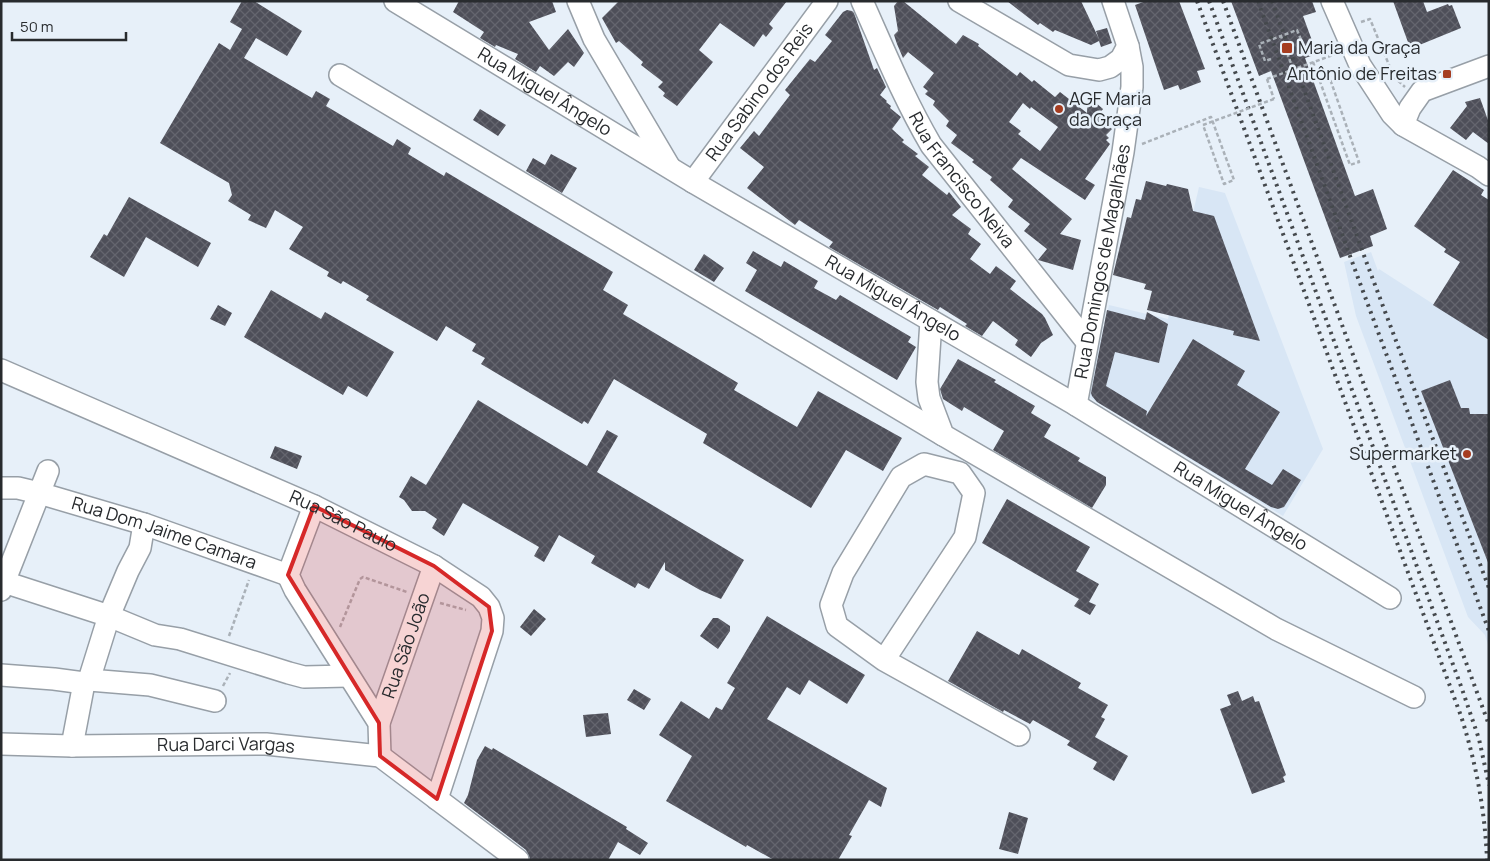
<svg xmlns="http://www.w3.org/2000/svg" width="1490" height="861" font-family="Manrope,sans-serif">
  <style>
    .built { fill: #d8e6f5 }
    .building { fill: url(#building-cross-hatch); fill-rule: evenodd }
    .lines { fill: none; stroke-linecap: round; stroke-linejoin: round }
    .minor-casing { stroke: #979fa7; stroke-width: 24 }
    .path { stroke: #aab1b8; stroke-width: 2.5; stroke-dasharray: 4 2.5; stroke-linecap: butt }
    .minor { stroke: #fff; stroke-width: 21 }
    .rail { stroke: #45494d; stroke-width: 4; stroke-dasharray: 2.5 5; stroke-linecap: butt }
    .path-bridge { stroke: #aab1b8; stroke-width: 2.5; stroke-dasharray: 4 2.5; stroke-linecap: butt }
    .marked { fill: #d62828; fill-opacity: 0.2; stroke: #d62828; stroke-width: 4; stroke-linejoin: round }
    .poi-dot { fill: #a53d21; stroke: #e7f0f9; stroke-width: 2 }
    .labels { text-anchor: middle; stroke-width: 5; stroke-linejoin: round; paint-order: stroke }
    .poi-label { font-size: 18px; fill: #282b2e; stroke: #e7f0f9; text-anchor: start }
    .street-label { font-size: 18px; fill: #282b2e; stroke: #e7f0f9 }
  </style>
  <defs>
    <pattern id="building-cross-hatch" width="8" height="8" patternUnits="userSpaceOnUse" patternTransform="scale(1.25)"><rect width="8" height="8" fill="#4e4f59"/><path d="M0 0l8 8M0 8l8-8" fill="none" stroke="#64656e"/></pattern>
  </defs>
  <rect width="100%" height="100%" fill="#e7f0f9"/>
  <!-- built -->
  <path class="built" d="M1199,187L1225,193L1323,449L1283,516L1087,396L1109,305L1168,319Z
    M1371,252L1378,271L1379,269L1489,340V648L1485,635L1468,617L1356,316L1344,262Z"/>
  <!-- building -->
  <path class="building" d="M242,1H254L302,31L287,56L256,38L244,58L312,98L316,91L330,99L326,106L393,146L397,139L411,148L408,154L444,176L446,172L613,272L603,290L628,305L623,314L738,383L734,390L797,427L818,391L902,438L883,471L846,450L811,508L703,443L707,434L614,379L588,424L584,421L582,424L481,364L485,358L472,351L476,344L446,326L437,341L366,300L369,296L343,281L341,284L327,276L329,272L289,249L303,227L275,210L266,228L248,220L251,215L228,201L232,195L229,183L160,143L219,43L230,50L242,29L230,22Z
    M459,1H552L556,12L529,22L549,50L568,29L584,53L574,67L568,62L554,76L540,66L536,72L515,59L518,54L496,45L495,47L480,38L484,32L453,12Z
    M619,1H787L769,24L773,28L766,37L763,34L754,47L720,23L699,50L713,62L677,106L663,96L665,93L658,87L663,82L641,65L643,62L619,41L616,43L602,18Z
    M898,1H903L956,44L963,35L979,44L978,46L1017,76L1020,72L1032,82L1034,80L1055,97L1060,92L1087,113L1088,96L1103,109L1101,112L1105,116L1101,120L1112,129L1106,135L1109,138L1106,140L1110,144L1085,179L1095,185L1085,200L1021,158L1012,169L1072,219L1060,234L1081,240L1073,270L1038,260L1047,249L1024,231L1030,224L1008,207L1013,200L990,180L992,177L972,162L974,160L951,143L957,135L946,126L949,121L933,105L935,101L925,94L928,91L923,87L934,73L908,52L903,58L897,44L894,35L898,31L894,6ZM1023,103L1030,109L1031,107L1058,127L1040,151L1018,134L1021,131L1009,122Z
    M1007,1H1081L1099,39L1096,31L1107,28L1112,43L1101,47L1099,41L1091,45L1055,30L1053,32L1040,23L1038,25Z
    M1146,1H1179L1205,69L1197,71L1201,82L1180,90L1178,85L1164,90L1135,5Z
    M1231,1H1312L1316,12L1303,16L1317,54L1305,58L1355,196L1373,189L1387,229L1370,236L1373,246L1340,258L1271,71L1259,76Z
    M1393,1H1423L1427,12L1448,4L1449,6L1452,5L1461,28L1412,48L1411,44L1409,45Z
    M847,10L852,11L854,13L874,70L877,68L886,87L880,95L887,101L886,102L891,106L890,108L901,117L892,129L904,140L902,142L918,154L915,156L929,167L922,175L947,195L949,192L961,207L952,215L971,229L968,234L981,244L970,259L990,274L996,266L1016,281L1010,289L1042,314L1045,318L1053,335L1041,343L1031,357L1015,345L1018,340L993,321L982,336L965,326L967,324L940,307L938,310L829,247L833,242L799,220L795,225L747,188L764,167L740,148L754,131L759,136L777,112L790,95L785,90L810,59L815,62L832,41L825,35L843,12Z
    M1480,98L1489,123V144L1473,132L1466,140L1450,128L1467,106L1465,102Z
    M480,109L506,125L498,136L473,120Z
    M551,154L577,168L562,193L526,171L533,158L545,165Z
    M1453,170L1484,190L1481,195L1489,200V340L1433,305L1460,262L1444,252L1446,249L1414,226Z
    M1146,181L1166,186L1167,184L1188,189L1193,211L1214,216L1260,341L1233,335L1234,331L1147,310L1152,291L1144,289L1146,284L1113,275L1127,217L1131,218L1136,199L1141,200Z
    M129,197L211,243L198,267L146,237L124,277L90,257L104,234L107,236Z
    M753,251L781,267L784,261L818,281L814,288L836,300L840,295L911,337L908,342L916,347L897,380L745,291L757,270L746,263Z
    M704,254L724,268L714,282L694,270Z
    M271,290L321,319L325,312L394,352L367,397L348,386L343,395L244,337Z
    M218,305L232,313L225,326L210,319Z
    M1107,310L1145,320L1147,312L1168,324L1159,363L1115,352L1106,386L1147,411L1146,416L1193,339L1245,371L1237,385L1280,412L1245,469L1272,485L1283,469L1301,480L1284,507L1278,509L1271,507L1097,402L1092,396L1091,393Z
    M958,359L996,380L994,382L1035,406L1031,413L1051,425L1044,437L1080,458L1078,461L1106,477V485L1092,508L993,450L1004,431L964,407L962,411L943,399L940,389Z
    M1450,380L1461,408H1469L1470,414H1489V565L1421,391Z
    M478,400L587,466L607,430L618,436L597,472L744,560L721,599L700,590L665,570V562L649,589L638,583L635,588L591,563L595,556L559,535L544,562L534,556L539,547L463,503L444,536L432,528L437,519L425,511H412L404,500L399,497L411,476L426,485Z
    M275,446L302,456L297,469L270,458Z
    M1007,499L1090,547L1076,571L1099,584L1089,602L1096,605L1090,615L1074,606L1079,599L982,543Z
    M534,609L546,619L531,636L520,627Z
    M767,616L865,675L847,704L809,680L800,695L787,687L767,719L887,788L881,807L869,800L849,835L852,836L838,860H774L747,845L746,847L666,801L692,756L659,735L681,701L709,719L716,707L722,710L735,688L727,683Z
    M713,618H718L730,626V631L718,649L700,636Z
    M977,631L1019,655L1022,649L1081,683L1078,688L1108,705L1101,717L1105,719L1095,737L1128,756L1114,781L1093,769L1097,762L1067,745L1070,741L1033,720L1030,724L1004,710L1003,712L948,681Z
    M634,689L651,699L644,710L627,700Z
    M1238,691L1242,701L1253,696L1255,702L1259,701L1286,775L1283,777L1285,782L1252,794L1220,709L1231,705L1227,695Z
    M608,713L611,734L586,737L583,715Z
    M485,746L492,750L493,748L627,827L626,829L648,843L640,855L618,842L608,860L530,859L526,850L464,803L468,795L477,760Z
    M1009,812L1028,818L1018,854L999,849Z"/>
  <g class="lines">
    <defs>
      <g id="minor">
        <path id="s1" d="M395,1L693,182L1076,405L1390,598"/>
        <path d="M578,1L594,39L669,166"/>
        <path id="s2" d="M862,1C884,50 904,99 931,145L1087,342"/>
        <path d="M959,1L1069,65L1099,70L1110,67L1121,59L1128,46"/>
        <path d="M1332,1L1360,65L1392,114L1403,125L1478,167L1489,175"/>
        <path d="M340,75L943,435"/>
        <path d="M1403,125L1410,108L1422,91L1489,66"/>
        <path id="s3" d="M693,182L827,1"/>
        <path d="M931,321L927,382L929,398L943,435L1276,629L1414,697"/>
        <path id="s4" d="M1,370L314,506L434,566L481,597L489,607L493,618L492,631L437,799"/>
        <path id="s5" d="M1076,405L1123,152L1132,87V67L1128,46L1113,1"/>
        <path id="s6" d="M1,488H18L39,493L144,524L288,575"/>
        <path d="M314,506L288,575L295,590L379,723L380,756"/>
        <path d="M4,582L109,616L155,635L180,639L289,673L304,677L348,676"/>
        <path d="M1,590L48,471"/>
        <path d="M884,660L965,537L974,493L960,473L924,464L901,477L843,573L831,605L837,626L884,660L1019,735"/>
        <path d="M1,675L54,679L84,683"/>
        <path d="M89,680L150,685L215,701"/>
        <path id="s7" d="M379,723L434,566"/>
        <path id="s8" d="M1,744L72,746L266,744L380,756L518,860"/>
        <path d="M72,746L84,683L89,680L109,616L128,571L140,548L144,524"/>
      </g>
    </defs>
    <!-- minor casing -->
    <use href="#minor" class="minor-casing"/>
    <!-- path -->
    <path class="path" d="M1361,22L1370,19L1394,77L1405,87
      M1271,59L1265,61L1259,44L1281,36
      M1313,62L1350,165L1359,162L1329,76L1344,70
      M1293,69L1281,36L1297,30L1304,47L1297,49
      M1267,79L1274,99
      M1142,144L1211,117L1234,180L1224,184L1203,125
      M440,603L466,610
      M340,627L360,579L363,577L407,592
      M229,636L249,580
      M223,686L230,673"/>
    <!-- minor -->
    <use href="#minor" class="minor"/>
    <!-- rail -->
    <path class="rail" d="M1197,1L1461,716C1476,763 1485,810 1487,860
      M1209,1L1462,689L1479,739L1489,785
      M1223,1L1489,725
      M1258,1L1354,267L1489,631
      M1272,1L1366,261L1489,588"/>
    <!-- path-bridge -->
    <path class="path-bridge" d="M1267,79L1366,43
      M1203,125L1274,99"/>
  </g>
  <!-- marked area -->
  <path class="marked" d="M314,506L434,566L489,607L492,631L437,799L380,756L379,723L288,575Z"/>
  <!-- markers -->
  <g class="poi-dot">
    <rect x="1281" y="42" width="12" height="12" rx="2.5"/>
    <rect x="1442" y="69" width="10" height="10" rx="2.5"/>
    <circle cx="1059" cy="109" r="5"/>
    <circle cx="1467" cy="454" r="5"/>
  </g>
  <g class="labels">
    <!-- poi labels -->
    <g class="poi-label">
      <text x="1298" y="54">Maria da Graça</text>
      <text x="1437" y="80" text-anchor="end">Antônio de Freitas</text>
      <text x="1069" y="105">AGF Maria<tspan x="1069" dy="21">da Graça</tspan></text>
      <text x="1457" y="460" text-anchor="end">Supermarket</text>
    </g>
    <!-- street labels -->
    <g class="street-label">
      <text dy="6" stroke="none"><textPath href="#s1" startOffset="175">Rua Miguel Ângelo</textPath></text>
      <text dy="6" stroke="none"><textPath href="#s3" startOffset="112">Rua Sabino dos Reis</textPath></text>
      <text dy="6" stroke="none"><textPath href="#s2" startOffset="206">Rua Francisco Neiva</textPath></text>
      <text dy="6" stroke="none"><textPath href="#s5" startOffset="146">Rua Domingos de Magalhães</textPath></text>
      <text dy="6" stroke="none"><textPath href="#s1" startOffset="580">Rua Miguel Ângelo</textPath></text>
      <text dy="6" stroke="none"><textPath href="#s1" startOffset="985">Rua Miguel Ângelo</textPath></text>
      <text dy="6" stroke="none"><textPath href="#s4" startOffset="374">Rua São Paulo</textPath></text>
      <text dy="6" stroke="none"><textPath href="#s6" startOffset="170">Rua Dom Jaime Camara</textPath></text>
      <text dy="6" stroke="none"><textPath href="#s7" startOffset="82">Rua São João</textPath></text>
      <text dy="6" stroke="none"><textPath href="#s8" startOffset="225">Rua Darci Vargas</textPath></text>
    </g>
  </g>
  <!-- border -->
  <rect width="1490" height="861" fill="none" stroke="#282b2e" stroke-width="5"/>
  <!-- scale -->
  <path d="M12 32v8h114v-8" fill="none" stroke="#282b2e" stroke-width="2.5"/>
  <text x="20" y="32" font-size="15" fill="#282b2e" stroke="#e7f0f9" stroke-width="4" paint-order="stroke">50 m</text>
</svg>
